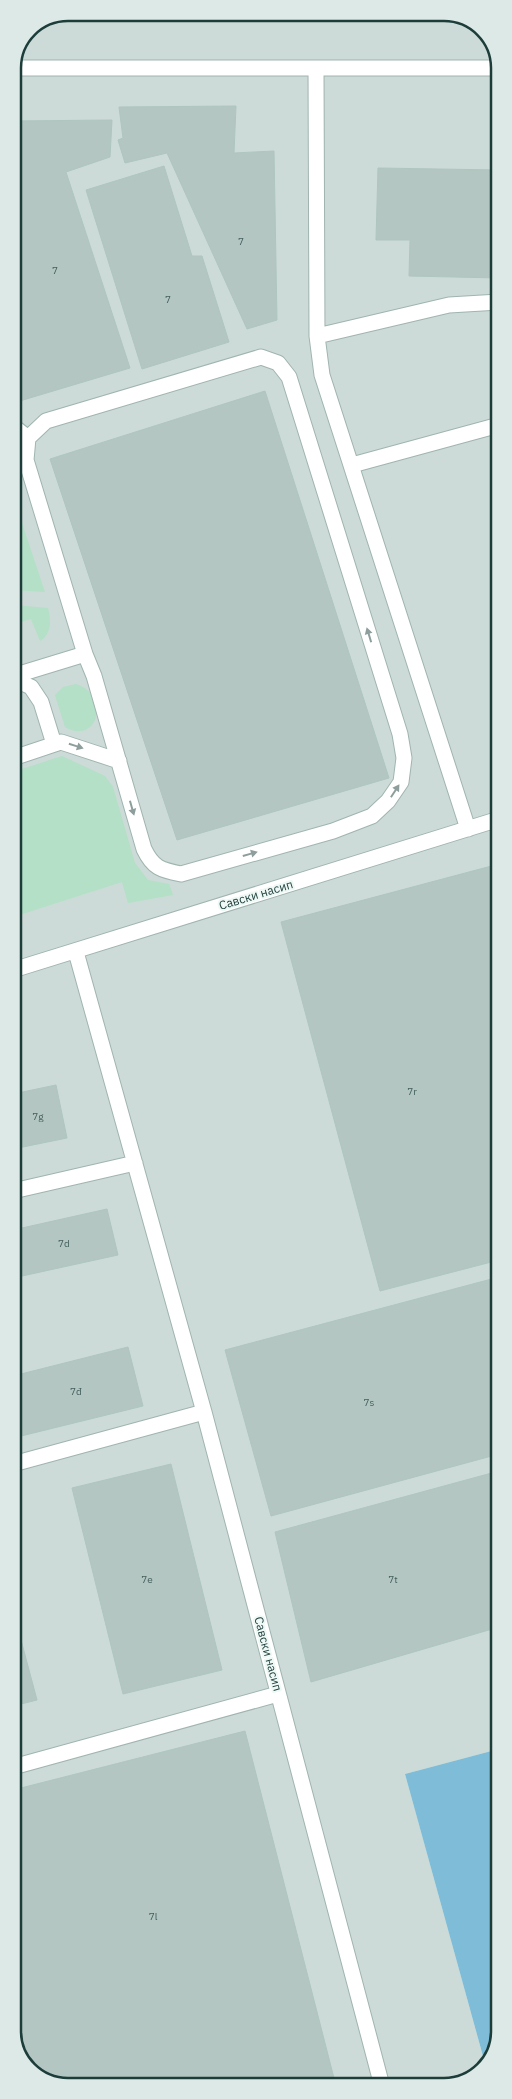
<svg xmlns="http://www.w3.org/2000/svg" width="512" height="2099" font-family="'IBM Plex Sans',sans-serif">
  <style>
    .built { fill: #ccdbd7 }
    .green { fill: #b3e0c6 }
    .water { fill: #7ebcd8 }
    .building { fill: #b3c6c1; stroke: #afc6c0 }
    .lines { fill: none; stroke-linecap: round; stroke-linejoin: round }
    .minor-casing { stroke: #a0b4b0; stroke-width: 17 }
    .minor { stroke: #fff; stroke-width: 15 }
    .oneway { fill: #8e9e9c }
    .labels { text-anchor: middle; stroke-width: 4; stroke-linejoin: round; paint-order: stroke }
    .number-label { font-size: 10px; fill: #425f5c }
    .street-label { font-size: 12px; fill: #1d3d3a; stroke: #eef8f5 }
    .rim { fill: none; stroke: #1d3d3a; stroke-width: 2.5 }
  </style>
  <rect width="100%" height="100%" fill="#deece8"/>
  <!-- built -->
  <path class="built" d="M68,13H451L481,27L498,58L499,1749L405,1774L486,2067L454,2085L61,2086L29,2070L14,2041L13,68L29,29Z"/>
  <!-- green -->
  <path class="green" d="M13,496L45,592L13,590Z
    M13,605L48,608C51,619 52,634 40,641L31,619L13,624Z
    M76,684C111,695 98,746 65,727L55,695L63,687Z
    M62,756L105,776L113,787L135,863L148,880L169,884L173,895L128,903L122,882L13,917V772Z"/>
  <!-- water -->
  <path class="water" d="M499,1749V2031L486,2067L405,1774Z"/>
  <!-- building -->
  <path class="building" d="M68,12L91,13V19L55,18Z
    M91,13H155V20L91,19Z
    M155,13H214V20H155Z
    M214,13H279V21L214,20Z
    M236,106L234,153L274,151L277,320L247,329L167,153L125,163L118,140L123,138L119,107Z
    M112,120L110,157L66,172L130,368L13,403V121Z
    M164,166L192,256H202L229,342L142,369L86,190Z
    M378,168L498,170L499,237H497V242H499V278L409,276L410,240H376Z
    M265,391L389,778L177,840L50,459Z
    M499,864V1260L380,1291L281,922Z
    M56,1085L67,1138L13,1149V1094Z
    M107,1209L118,1255L13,1278V1230Z
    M499,1277V1454L271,1516L225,1350Z
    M128,1347L143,1406L13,1438V1376Z
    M171,1464L222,1670L123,1694L72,1488Z
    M499,1471V1627L311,1682L275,1532Z
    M13,1610L37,1700L13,1706Z
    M245,1731L336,2086H61L29,2070L14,2041L13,1790Z"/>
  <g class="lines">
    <defs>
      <path id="minor" d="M13,68H498
        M316,68L317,336
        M13,426L28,438
        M352,465L499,425
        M13,676L85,654L26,460L28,438L46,421L261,357L278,363L289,377L400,734L404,758L401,782L388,801L372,816L333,831L181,874C161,870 153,868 144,849L94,676L85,654
        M13,679L31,687L41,702L54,744
        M13,758L61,742L119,761
        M468,829L322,375L317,336L449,305L499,302
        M76,952L204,1412
        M13,970L499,819
        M13,1191L135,1163
        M13,1464L204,1412L382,2086
        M13,1767L278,1694"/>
    </defs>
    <!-- minor casing -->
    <use href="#minor" class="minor-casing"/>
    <!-- minor -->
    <use href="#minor" class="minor"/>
  </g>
  <!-- one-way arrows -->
  <defs><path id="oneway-solid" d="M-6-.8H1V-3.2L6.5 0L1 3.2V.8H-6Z" transform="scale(1.25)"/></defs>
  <g class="oneway">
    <use href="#oneway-solid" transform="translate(369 635) rotate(-107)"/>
    <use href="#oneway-solid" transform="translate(76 746) rotate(18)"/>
    <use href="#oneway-solid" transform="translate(395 791) rotate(-57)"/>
    <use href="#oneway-solid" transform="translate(132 808) rotate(74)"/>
    <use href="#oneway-solid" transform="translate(250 854) rotate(-16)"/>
  </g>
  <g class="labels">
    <!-- number labels -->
    <g class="number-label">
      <text x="241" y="245">7</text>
      <text x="55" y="274">7</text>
      <text x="168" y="303">7</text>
      <text x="412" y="1095">7r</text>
      <text x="38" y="1120">7g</text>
      <text x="64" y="1247">7d</text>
      <text x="76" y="1395">7đ</text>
      <text x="369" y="1406">7s</text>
      <text x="147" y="1583">7e</text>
      <text x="393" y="1583">7t</text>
      <text x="153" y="1920">7l</text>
    </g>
    <!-- street labels -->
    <g class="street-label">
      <text transform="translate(256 895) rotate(-17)" y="4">Савски насип</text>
      <text transform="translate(268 1654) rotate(75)" y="4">Савски насип</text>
    </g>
  </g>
  <!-- crop -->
  <path d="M0 0H512V2099H0ZM68 21H444A47 47 0 0 1 491 68V2031A47 47 0 0 1 444 2078H68A47 47 0 0 1 21 2031V68A47 47 0 0 1 68 21Z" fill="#dde9e6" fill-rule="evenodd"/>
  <path class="rim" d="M68 21H444A47 47 0 0 1 491 68V2031A47 47 0 0 1 444 2078H68A47 47 0 0 1 21 2031V68A47 47 0 0 1 68 21Z"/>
</svg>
